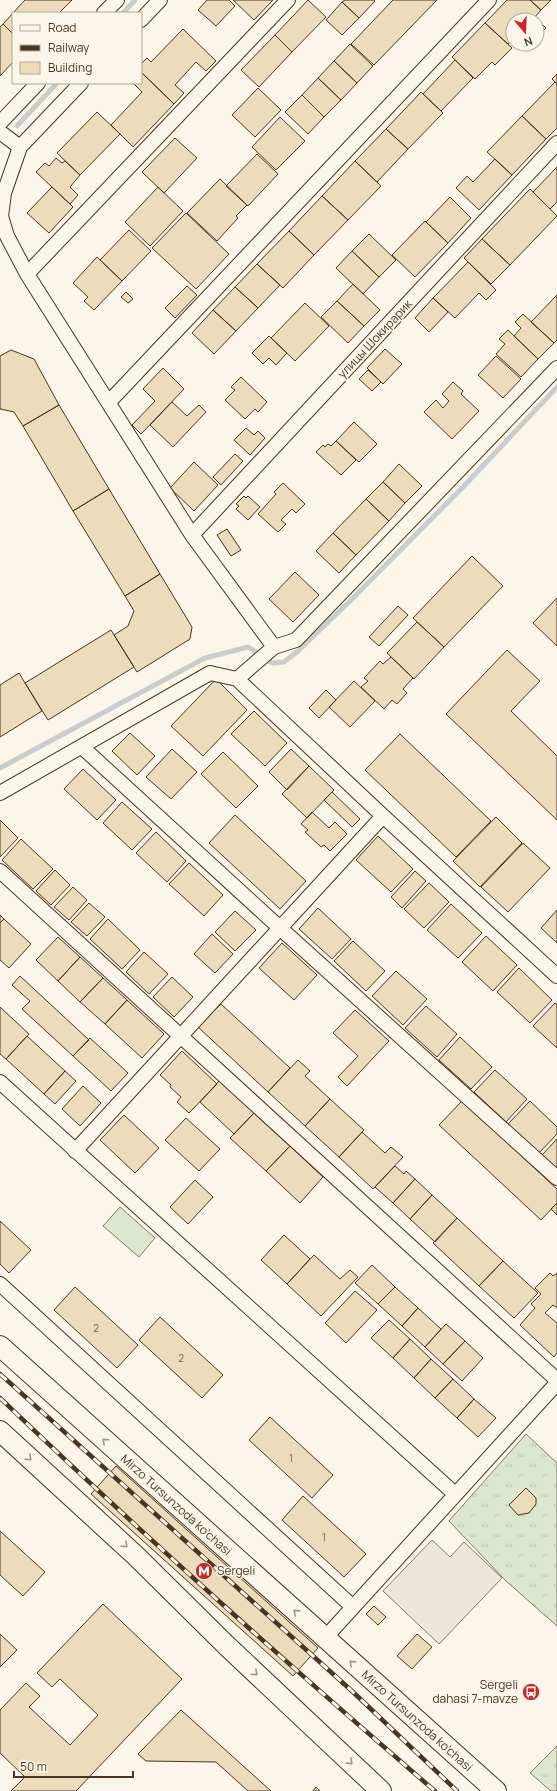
<svg xmlns="http://www.w3.org/2000/svg" width="557" height="1791" font-family="Manrope,sans-serif">
  <style>
    .grass { fill: url(#grass-tufts); stroke: #887966 }
    .pitch { fill: #dce7d0; stroke: #887966 }
    .parking { fill: #ede7d9; stroke: #887966 }
    .lines { fill: none; stroke-linecap: round; stroke-linejoin: round }
    .stream { stroke: #c9cecd; stroke-width: 5 }
    .building { fill: #ecdcbc; stroke: #4a3520 }
    .street-casing { stroke: #4a3520; stroke-width: 16 }
    .secondary-casing { stroke: #4a3520; stroke-width: 22 }
    .street { stroke: #fbf6e9; stroke-width: 14 }
    .secondary { stroke: #fbf6e9; stroke-width: 20 }
    .rail-casing { stroke: #4a3520; stroke-width: 4.5 }
    .rail { stroke: #fbf6e9; stroke-width: 3; stroke-dasharray: 9; stroke-linecap: butt }
    .oneway { stroke: #a29684 }
    .labels { text-anchor: middle; stroke-width: 3; stroke-linejoin: round; paint-order: stroke }
    .number-label { font-size: 10px; fill: #725f47 }
    .street-label { font-size: 12px; fill: #4a3520; stroke: #fbf6e9 }
    .poi-label { font-size: 12px; fill: #4a3520; stroke: #fbf6e9; text-anchor: start }
  </style>
  <defs>
    <pattern id="grass-tufts" width="24" height="20" patternUnits="userSpaceOnUse"><rect width="24" height="20" fill="#dce7d0"/><path d="M3 7l-1-3M5 7V3M7 7l1-3M15 17l-1-3M17 17v-4M19 17l1-3" fill="none" stroke="#bec7b2"/></pattern>
  </defs>
  <rect width="100%" height="100%" fill="#fbf6e9"/>
  <!-- grass -->
  <path class="grass" d="M526,1434L557,1463V1626L506,1581L449,1521Z
    M557,1746V1791H551L530,1773Z"/>
  <!-- pitch -->
  <path class="pitch" d="M120,1207L155,1238L139,1257L103,1226Z"/>
  <!-- parking -->
  <path class="parking" d="M432,1540L450,1557L464,1542L502,1578L439,1644L383,1591Z"/>
  <g class="lines">
    <!-- stream -->
    <path class="stream" d="M123,13L135,0
      M17,126L57,83
      M0,768L205,658L248,647L272,663L284,662L298,651L349,602L463,487L557,387"/>
  </g>
  <!-- building -->
  <path class="building" d="M25,0H72L59,13H13Z
    M207,0H229L235,6L216,26L198,10Z
    M233,0H273L254,20Z
    M308,0L326,17L292,52L275,35Z
    M345,0H374L375,1L359,18L342,2Z
    M393,0H437L374,65L351,44Z
    M507,0H530L541,10L535,17L546,28L537,37V20H513V39L508,44L485,23Z
    M530,0H551L541,10Z
    M342,2L359,18L342,35L326,20Z
    M13,13V34L3,24Z
    M485,23L512,48L495,65L492,62L475,79L452,57Z
    M3,24L13,34V62L0,76V27Z
    M183,29L216,61L206,71L196,62L175,85L184,93L174,104L141,72V64L147,58L151,62Z
    M275,35L292,52L259,87L241,70Z
    M350,44L373,66L357,83L334,61Z
    M455,60L473,78L441,111L423,94Z
    M334,61L357,83L341,100L318,78Z
    M141,72L174,104L133,147L111,125L142,92L133,83H141Z
    M557,74V84L552,79Z
    M318,78L341,100L324,117L302,95Z
    M555,82L557,84V128L546,139L522,116Z
    M258,88L281,110L255,137L232,115Z
    M421,92L443,113L408,149L386,129Z
    M302,95L324,117L308,134L285,112Z
    M97,112L120,134L80,175L57,153Z
    M522,116L546,139L512,175L487,152Z
    M280,117L305,141L276,170L252,147Z
    M386,129L408,149L377,182L355,161Z
    M175,138L197,158L164,193L142,172Z
    M257,154L278,174L248,206L226,186Z
    M56,158L62,163L65,161L80,175L70,187L78,195L70,204L36,172L45,163L49,166Z
    M495,159L512,175L479,210L456,188L467,176L473,182Z
    M355,161L381,186L348,220L322,196Z
    M557,167V202L550,209L533,192Z
    M220,179L247,205L236,216L238,218L217,241L187,213Z
    M52,187L73,207L49,233L27,213Z
    M158,187L183,211L150,246L125,222Z
    M530,189L557,216L510,265L482,239Z
    M322,196L348,220L314,255L289,231Z
    M450,197L471,218L448,243L426,222Z
    M186,213L229,254L196,289L152,248Z
    M425,221L448,243L415,277L392,255Z
    M129,230L151,251L122,281L100,260Z
    M289,231L314,255L283,288L257,264Z
    M369,234L396,260L379,277L352,251Z
    M482,239L510,265L491,284L464,258Z
    M352,251L379,277L363,294L336,268Z
    M97,257L122,281L94,310L84,301L88,297L73,283Z
    M468,262L496,290L486,300L479,293L455,318L433,298Z
    M257,264L280,285L258,308L235,287Z
    M353,284L380,310L364,326L337,301Z
    M187,286L197,295L175,318L165,308Z
    M235,287L258,308L236,331L213,310Z
    M126,292L133,299L128,303L121,297Z
    M557,295V340L554,343L531,322Z
    M433,298L448,312L429,332L415,318Z
    M337,301L364,326L348,343L321,317Z
    M305,303L329,326L295,361L271,338Z
    M213,310L236,331L214,354L192,333Z
    M523,314L554,343L538,359L514,336L521,328L515,322Z
    M508,330L538,359L521,377L496,354L505,344L499,339Z
    M269,336L287,353L276,365L269,358L263,364L252,353Z
    M385,349L402,364L383,384L367,368Z
    M11,350L34,359L59,405L23,426L14,412L0,409V356Z
    M496,356L521,379L503,398L478,375Z
    M163,368L184,389L141,434L132,425L155,401L143,389Z
    M368,370L381,382L372,391L359,379Z
    M241,377L267,402L258,412L255,409L245,419L225,400L235,390L231,387Z
    M453,382L463,391L461,394L479,411L452,439L424,412L436,400L443,408L449,401L442,394Z
    M172,402L187,416L199,405L206,412L173,447L150,425Z
    M59,405L109,489L73,511L23,426Z
    M354,422L377,444L359,462L336,441Z
    M246,428L254,435L258,431L265,438L250,455L234,440Z
    M336,441L356,460L341,475L316,452L323,445L325,447L328,444L331,446Z
    M235,454L243,461L221,485L213,477Z
    M194,462L218,485L194,511L170,488Z
    M399,464L422,486L405,503L383,482Z
    M383,482L405,503L389,521L366,499Z
    M283,483L305,504L296,513L292,509L281,520L286,524L278,532L258,514L276,494L274,492Z
    M109,489L160,574L125,596L73,511Z
    M244,496L246,498L248,496L260,507L248,520L236,509L239,506L236,504Z
    M366,499L389,521L356,555L333,533Z
    M227,529L241,550L231,556L217,535Z
    M333,533L356,555L339,573L316,551Z
    M472,556L503,586L444,647L413,618Z
    M295,572L319,595L293,622L269,599Z
    M160,574L192,627L190,639L137,672L114,635L128,626L134,611L125,596Z
    M557,598V646L533,623Z
    M398,606L408,615L379,646L369,637Z
    M417,622L444,647L414,679L387,653Z
    M111,630L134,667L48,720L25,683Z
    M507,650L540,681L511,711L557,756V820L446,714Z
    M391,657L413,678L403,689L407,693L397,704L392,700L384,709L361,687L368,681L364,678L380,661L383,664Z
    M19,673L42,711L0,737V685Z
    M216,679L247,710L203,756L171,726Z
    M354,681L375,701L350,727L329,707Z
    M326,690L336,700L319,718L309,708Z
    M254,711L287,743L265,766L231,734Z
    M130,733L155,756L137,775L112,751Z
    M400,734L491,821L456,857L365,770Z
    M172,749L197,772L171,799L146,777Z
    M291,749L309,766L287,790L269,772Z
    M223,752L258,786L236,808L201,774Z
    M309,766L334,790L307,818L282,794Z
    M83,769L116,800L97,820L64,789Z
    M332,792L360,819L352,827L324,800Z
    M122,802L152,829L132,850L103,823Z
    M312,812L329,828L335,822L347,834L330,851L324,845L321,847L305,832L308,830L301,824Z
    M235,815L306,881L280,909L209,843Z
    M496,817L522,843L480,887L453,861Z
    M0,820L18,838L0,857Z
    M156,832L186,861L167,882L136,853Z
    M378,836L413,869L391,892L356,860Z
    M21,839L53,869L33,889L2,860Z
    M523,843L550,868L508,912L481,887Z
    M189,863L223,895L204,916L169,884Z
    M55,870L70,885L51,905L36,891Z
    M415,871L426,881L402,908L391,897Z
    M429,883L449,902L424,928L404,909Z
    M73,887L87,900L69,920L54,907Z
    M89,903L105,917L87,936L71,922Z
    M451,904L482,933L458,958L427,930Z
    M318,908L351,939L332,959L299,929Z
    M557,910V943L541,928Z
    M235,911L256,930L235,951L215,932Z
    M0,915L4,919L0,923Z
    M4,919L31,944L9,968L0,960V923Z
    M108,919L140,950L122,969L90,939Z
    M212,934L233,954L215,973L194,954Z
    M486,936L517,965L493,991L462,962Z
    M58,937L80,957L58,981L36,960Z
    M353,941L385,971L366,991L334,961Z
    M282,943L317,975L294,1000L259,968Z
    M144,952L168,974L149,994L126,972Z
    M80,957L103,978L80,1002L58,981Z
    M519,968L552,1000L530,1023L497,992Z
    M396,971L427,999L403,1025L372,996Z
    M20,976L89,1040L73,1056L22,1009L30,1001L12,985Z
    M172,977L193,997L174,1017L153,997Z
    M103,978L127,1000L105,1024L80,1002Z
    M127,1000L164,1034L142,1058L105,1024Z
    M555,1003L557,1004V1048L533,1026Z
    M221,1004L290,1068L268,1092L198,1027Z
    M426,1006L457,1034L437,1057L405,1028Z
    M0,1007L29,1034L6,1059L0,1054Z
    M355,1010L389,1041L347,1086L338,1077L358,1056L333,1033Z
    M27,1036L65,1071L44,1094L6,1059Z
    M460,1037L492,1067L471,1089L439,1060Z
    M90,1038L128,1073L111,1091L73,1056Z
    M182,1051L217,1084L189,1113L177,1102L181,1097L170,1087L171,1085L160,1075Z
    M298,1060L310,1071L305,1076L330,1099L305,1126L268,1092Z
    M495,1070L527,1099L506,1122L474,1092Z
    M65,1071L76,1081L55,1104L44,1094Z
    M219,1081L254,1113L234,1134L200,1102Z
    M83,1086L101,1103L80,1126L62,1109Z
    M330,1099L364,1130L339,1157L305,1126Z
    M462,1101L557,1189V1203L541,1220L439,1125Z
    M530,1101L557,1127V1134L539,1153L508,1124Z
    M254,1113L290,1146L266,1171L230,1138Z
    M124,1115L159,1148L135,1173L100,1140Z
    M186,1118L220,1149L199,1171L165,1140Z
    M362,1132L385,1153L391,1147L403,1157L373,1189L339,1157Z
    M557,1139V1169L542,1155Z
    M290,1146L323,1177L300,1203L266,1171Z
    M395,1166L404,1174L406,1171L415,1179L393,1203L375,1187Z
    M415,1179L432,1195L410,1219L393,1203Z
    M195,1180L213,1197L188,1224L170,1207Z
    M432,1195L457,1218L435,1242L410,1219Z
    M557,1203V1215L551,1209Z
    M457,1218L503,1261L479,1286L433,1243Z
    M0,1221L31,1250L9,1273L0,1264Z
    M284,1235L310,1259L287,1284L261,1260Z
    M314,1255L340,1279L350,1270L358,1277L321,1316L287,1284Z
    M503,1261L538,1293L514,1318L479,1286Z
    M372,1265L395,1287L378,1304L355,1283Z
    M550,1273L553,1276L557,1273V1308L553,1305L545,1313L557,1323V1353L554,1357L520,1325L535,1308L531,1304L541,1294L535,1288Z
    M75,1287L138,1345L117,1368L54,1310Z
    M395,1287L418,1308L402,1326L378,1304Z
    M355,1291L377,1310L346,1343L325,1323Z
    M418,1308L441,1329L425,1347L402,1326Z
    M160,1317L223,1375L202,1398L139,1340Z
    M389,1320L410,1339L393,1358L371,1338Z
    M446,1324L465,1341L443,1364L425,1347Z
    M410,1339L431,1359L414,1378L393,1358Z
    M465,1341L483,1358L462,1381L443,1364Z
    M431,1359L453,1379L435,1398L414,1378Z
    M453,1379L474,1399L457,1418L435,1398Z
    M474,1399L496,1418L478,1437L457,1418Z
    M270,1417L333,1475L312,1498L249,1440Z
    M116,1466L318,1648L293,1676L91,1494Z
    M526,1488L536,1498V1504L529,1513L518,1515L509,1505Z
    M303,1496L366,1554L344,1577L282,1520Z
    M0,1531L45,1572L23,1596L0,1575Z
    M103,1604L182,1679L76,1791H11L25,1777L0,1753V1710L26,1683L40,1696L29,1707L70,1745L98,1715L60,1679L52,1687L37,1673Z
    M374,1606L386,1617L378,1625L366,1614Z
    M0,1634L17,1650L0,1667Z
    M417,1634L432,1647L412,1669L397,1656Z
    M181,1710L271,1791H248L216,1762L146,1761L138,1754Z
    M316,1787L320,1791H313Z"/>
  <g class="lines">
    <defs>
      <path id="street" d="M104,13L117,0
        M141,20L160,0
        M81,83L20,147L4,193L1,216L7,236L27,274L192,535L274,647L296,640L557,368
        M0,123L38,83
        M0,132L20,147
        M27,274L288,0
        M109,402L489,0
        M192,535L557,143
        M237,679L274,647
        M82,747L280,928L557,1178
        M0,793L210,673L237,679L383,816L557,976
        M0,871L557,1380
        M0,1082L455,1494
        M75,1151L383,816
        M0,1284L353,1607
        M325,1638L557,1383"/>
      <path id="secondary" d="M0,1346L496,1791
        M0,1431L136,1556L227,1646L381,1791"/>
    </defs>
    <!-- street casing -->
    <use href="#street" class="street-casing"/>
    <!-- secondary casing -->
    <use href="#secondary" class="secondary-casing"/>
    <!-- street -->
    <use href="#street" class="street"/>
    <!-- secondary -->
    <use href="#secondary" class="secondary"/>
    <defs>
      <path id="rail" d="M0,1374L353,1692L457,1791
        M0,1398C141,1533 287,1664 435,1791"/>
    </defs>
    <!-- rail casing -->
    <use href="#rail" class="rail-casing"/>
    <!-- rail -->
    <use href="#rail" class="rail"/>
  </g>
  <!-- one-way arrows -->
  <defs><path id="oneway-chevron" d="M-2-3.5L2.5 0L-2 3.5" fill="none" stroke-width="1.6" stroke-linecap="round" stroke-linejoin="round"/></defs>
  <g class="oneway">
    <use href="#oneway-chevron" transform="translate(105 1441) rotate(-138)"/>
    <use href="#oneway-chevron" transform="translate(29 1458) rotate(42)"/>
    <use href="#oneway-chevron" transform="translate(125 1545) rotate(42)"/>
    <use href="#oneway-chevron" transform="translate(296 1612) rotate(-138)"/>
    <use href="#oneway-chevron" transform="translate(352 1663) rotate(-138)"/>
    <use href="#oneway-chevron" transform="translate(255 1673) rotate(43)"/>
    <use href="#oneway-chevron" transform="translate(350 1762) rotate(44)"/>
  </g>
  <!-- icons -->
  <defs>
    <symbol id="metro-disc" viewBox="-11 -11 22 22"><circle r="9.5" fill="#c62828" stroke="#fbf6e9"/><path d="M-5.5 5V-5H-3L0 0L3-5H5.5V5H3V-.5L0 4L-3-.5V5Z" fill="#fff"/></symbol>
    <symbol id="bus-disc" viewBox="-11 -11 22 22"><circle r="9.5" fill="#c62828" stroke="#fbf6e9"/><path d="M-5-6H5V4H4V6H2V4H-2V6H-4V4H-5ZM-3.5-4V0h7V-4ZM-3.5 1.2v1.5H-2V1.2ZM2 1.2v1.5H3.5V1.2Z" fill="#fff"/></symbol>
  </defs>
  <g fill-rule="evenodd">
    <use href="#metro-disc" x="194" y="1561" width="20" height="20"/>
    <use href="#bus-disc" x="521" y="1682" width="20" height="20"/>
  </g>
  <g class="labels">
    <!-- number labels -->
    <g class="number-label">
      <text x="96" y="1332">2</text>
      <text x="181" y="1362">2</text>
      <text x="291" y="1462">1</text>
      <text x="324" y="1541">1</text>
    </g>
    <!-- street labels -->
    <g class="street-label">
      <text transform="translate(375 339) rotate(-47)" y="4">улицы Шокирарик</text>
      <text transform="translate(176 1505) rotate(42)" y="4">Mirzo Tursunzoda ko'chasi</text>
      <text transform="translate(417 1721) rotate(42)" y="4">Mirzo Tursunzoda ko'chasi</text>
    </g>
    <!-- poi labels -->
    <g class="poi-label">
      <text x="217" y="1575">Sergeli</text>
      <text x="518" y="1689" text-anchor="end">Sergeli<tspan x="518" dy="14">dahasi 7-mavze</tspan></text>
    </g>
  </g>
  <!-- legend -->
  <rect x="12" y="12" width="130" height="72" fill="#fbf6e9" stroke="#b4a999"/>
  <rect x="20" y="25" width="20" height="6" fill="#fbf6e9" stroke="#b4a999"/>
  <text x="48" y="32" font-size="12" fill="#4a3520">Road</text>
  <rect x="20" y="45" width="20" height="6" fill="#4a3520" stroke="#b4a999"/>
  <text x="48" y="52" font-size="12" fill="#4a3520">Railway</text>
  <rect x="20" y="62" width="20" height="12" fill="#ecdcbc" stroke="#b4a999"/>
  <text x="48" y="72" font-size="12" fill="#4a3520">Building</text>
  <!-- north arrow -->
  <g transform="translate(525 32) rotate(161)"><circle r="19" fill="#fbf6e9" stroke="#b4a999"/>
  <path d="M0-3L7 15L0 10L-7 15Z" fill="#c62828"/>
  <text y="-6" font-size="11" font-weight="bold" text-anchor="middle" fill="#4a3520">N</text>
  </g>
  <!-- scale -->
  <path d="M14 1771v6h119v-6" fill="none" stroke="#4a3520" stroke-width="2"/>
  <text x="20" y="1771" font-size="12" fill="#4a3520" stroke="#fbf6e9" stroke-width="3" paint-order="stroke">50 m</text>
</svg>
